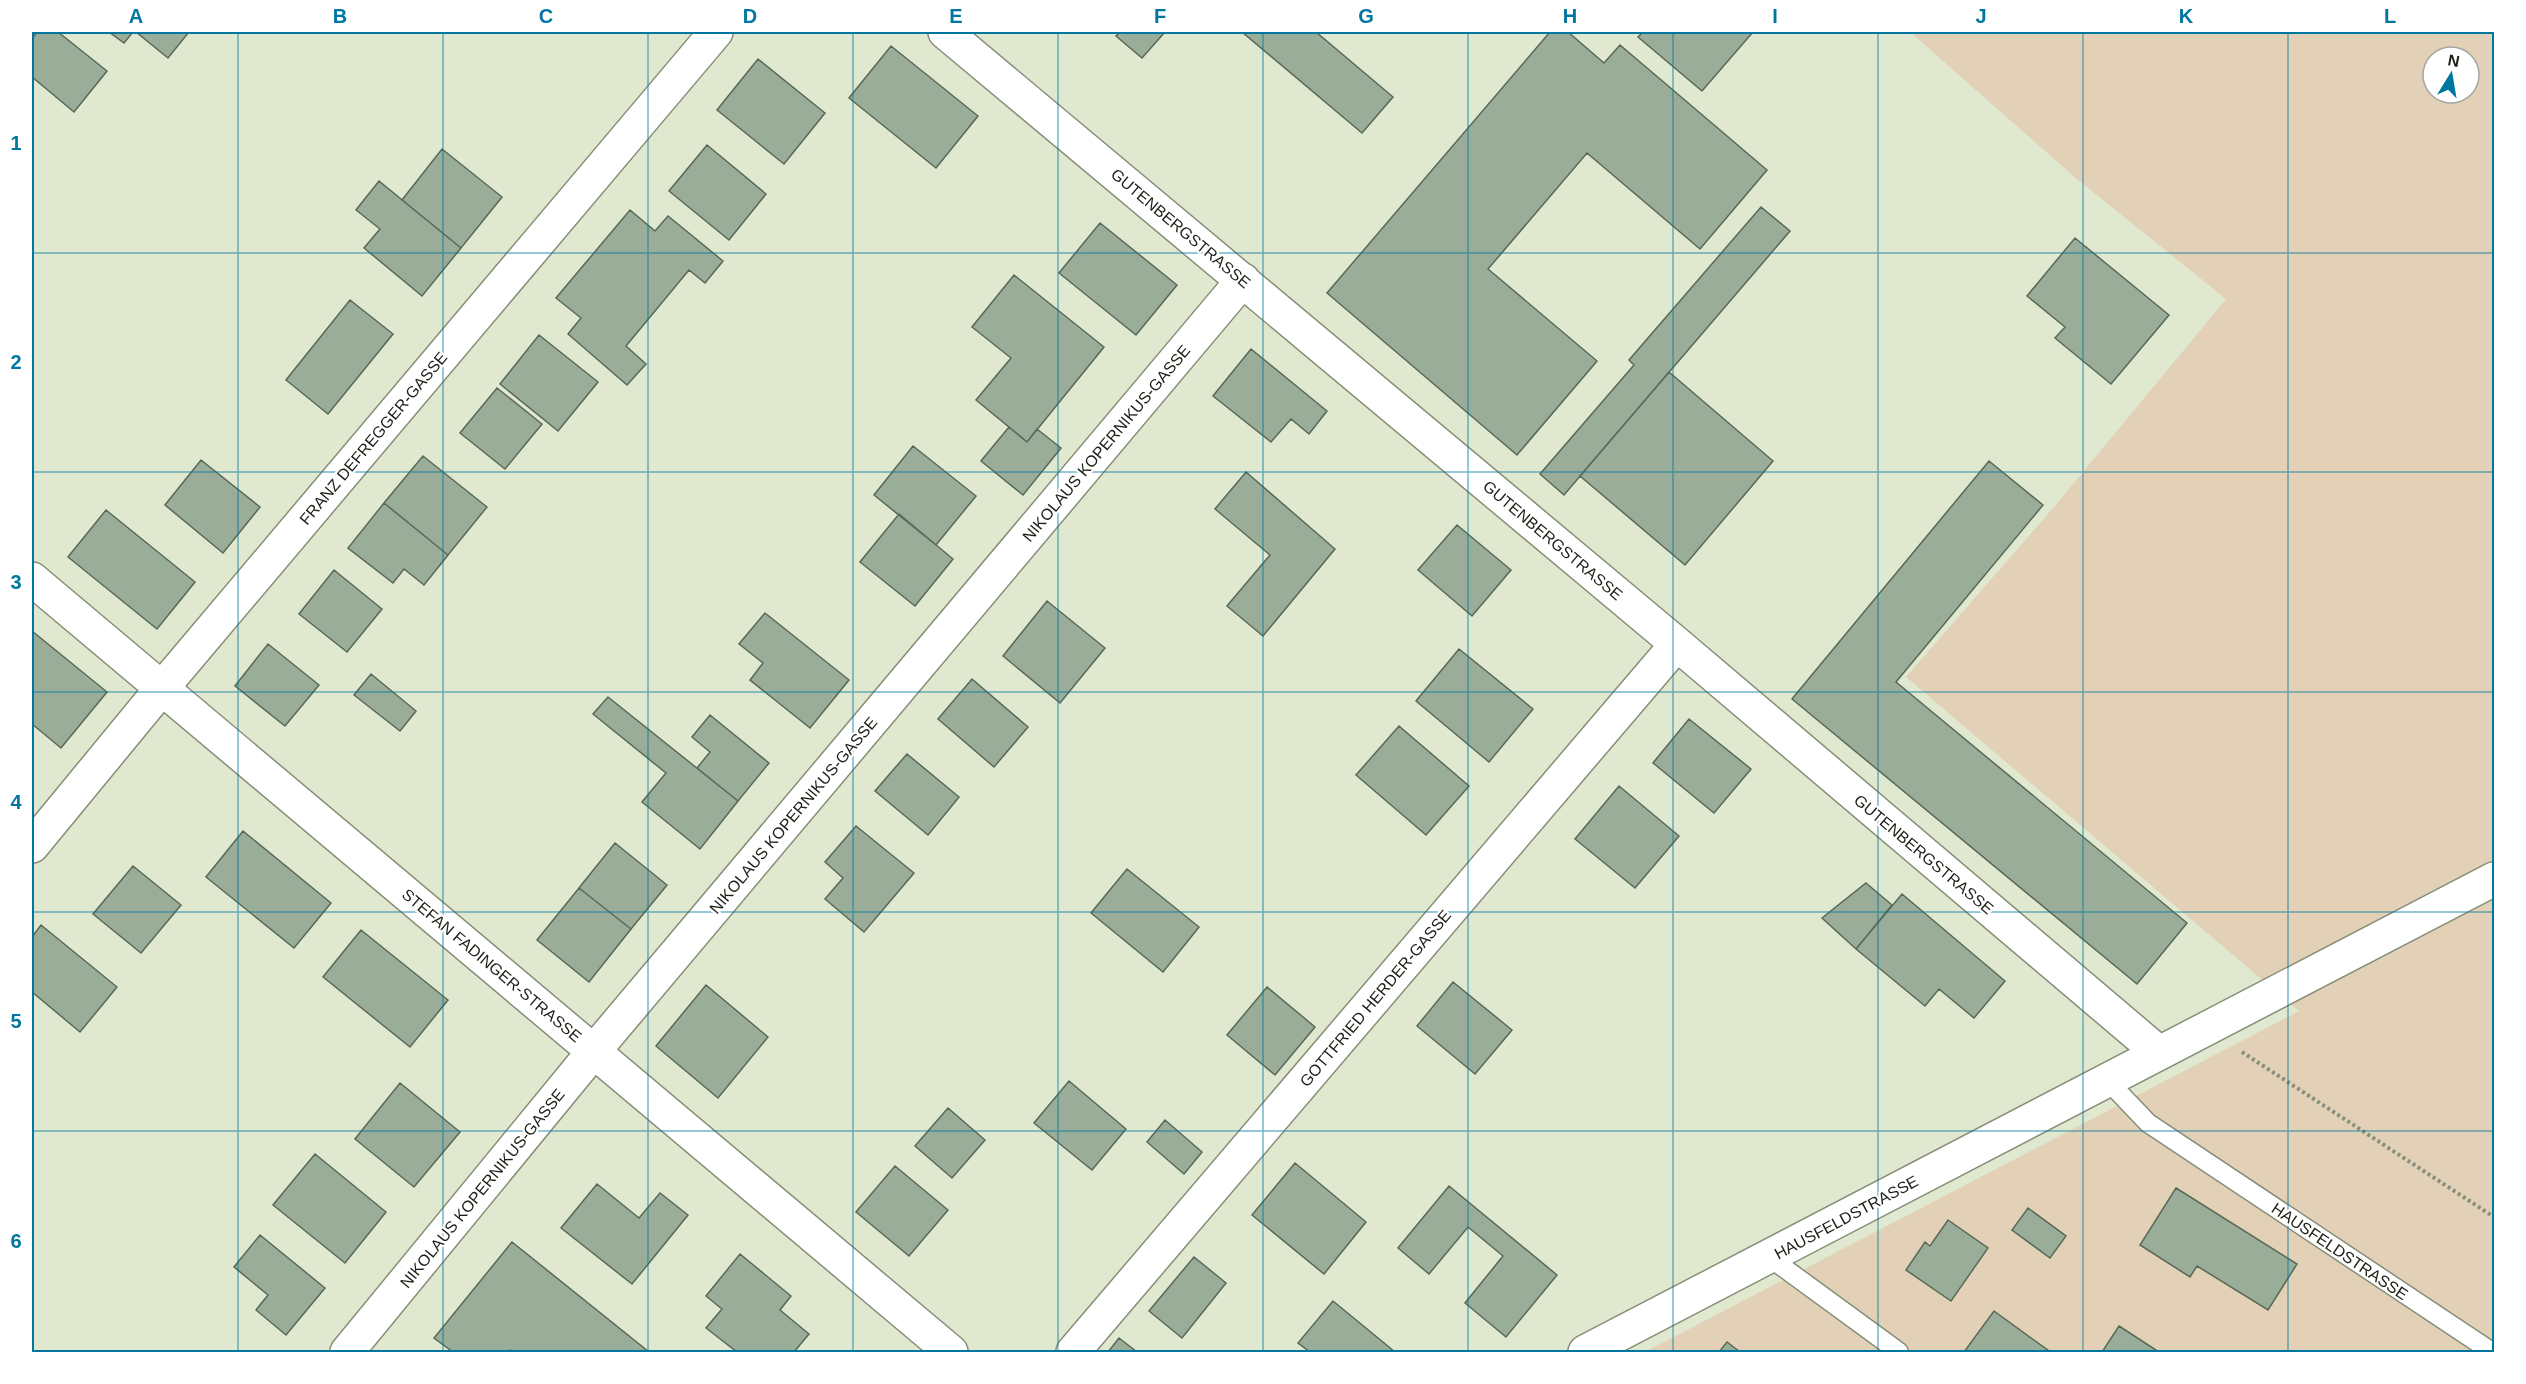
<svg xmlns="http://www.w3.org/2000/svg" width="2526" height="1384" font-family="Helvetica,sans-serif">
  <style>
    .green { fill: #e2d1b6; fill-rule: evenodd }
    .building { fill: #9aad99; stroke: #586957; stroke-width: 1.5 }
    .lines { fill: none; stroke-linecap: round; stroke-linejoin: round }
    .lane-casing { stroke: #868e77; stroke-width: 21 }
    .street-casing { stroke: #868e77; stroke-width: 36 }
    .path { stroke: #898f7d; stroke-width: 4; stroke-dasharray: 3 3; stroke-linecap: butt }
    .lane { stroke: #fff; stroke-width: 18 }
    .street { stroke: #fff; stroke-width: 33 }
    .grid { fill: none; stroke: #0077a0; stroke-width: 1.5; stroke-opacity: 0.55 }
    .labels { text-anchor: middle; stroke-width: 4.5; stroke-linejoin: round; paint-order: stroke }
    .street-label { font-size: 16px; fill: #1d2017; stroke: #fff }
    .neatline { fill: none; stroke: #0077a0; stroke-width: 2 }
    .grid-label { font-size: 20px; text-anchor: middle; font-weight: bold; fill: #0077a0 }
  </style>
  <rect width="100%" height="100%" fill="#e0e9cf"/>
  <!-- green -->
  <path class="green" d="M1910,32H2494V1352H1645L2299,1011L1906,677L2054,507L2226,299L2078,180ZM2433,57H2469V93H2433Z"/>
  <!-- building -->
  <path class="building" d="M37,32H58L107,71L74,112L32,77V39Z
    M109,32H133L124,43Z
    M136,32H189L168,58Z
    M1120,32H1165L1142,58L1116,36Z
    M1242,32H1316L1393,97L1362,133Z
    M1550,32H1568L1604,63L1620,45L1767,170L1700,249L1587,153L1488,269L1597,361L1517,455L1327,293Z
    M1643,32H1753L1702,91L1638,37Z
    M891,46L978,116L936,168L849,98Z
    M758,59L825,113L784,164L717,110Z
    M707,145L766,194L729,240L669,191Z
    M442,149L502,197L461,248L402,200Z
    M379,181L461,248L422,296L364,248L380,229L356,210Z
    M1761,207L1790,231L1564,495L1540,474L1634,365L1629,360Z
    M630,210L655,231L668,216L723,261L705,283L689,270L626,346L646,364L627,385L568,334L581,318L556,298Z
    M1100,223L1177,285L1136,335L1059,273Z
    M2075,238L2169,315L2111,384L2055,338L2065,327L2027,296Z
    M1014,275L1104,347L1027,442L976,400L1011,358L972,327Z
    M350,300L393,334L328,414L286,380Z
    M539,335L598,382L558,431L500,384Z
    M1251,349L1327,411L1309,434L1291,419L1271,442L1213,396Z
    M1669,372L1773,461L1685,565L1580,476Z
    M497,388L542,424L505,469L460,433Z
    M1009,427L1027,442L1037,429L1061,448L1023,495L981,461Z
    M913,446L976,496L936,545L874,495Z
    M423,456L487,507L448,555L384,503Z
    M201,460L260,507L223,553L165,505Z
    M1989,461L2043,505L1896,682L2187,923L2137,984L1792,699Z
    M1246,472L1335,549L1263,636L1227,606L1270,555L1215,509Z
    M384,503L448,555L424,585L404,569L393,583L348,548Z
    M106,510L195,582L157,629L68,557Z
    M899,514L953,559L915,606L860,562Z
    M1457,525L1511,570L1472,616L1418,570Z
    M334,570L382,609L347,652L299,614Z
    M1047,601L1105,648L1060,703L1003,656Z
    M765,613L849,680L810,728L750,680L763,663L739,644Z
    M32,631L107,692L61,748L32,724Z
    M268,644L319,685L285,726L235,686Z
    M1459,649L1533,709L1489,762L1416,701Z
    M371,674L416,711L400,731L354,695Z
    M972,679L1028,727L994,767L938,719Z
    M608,697L738,801L700,849L642,802L666,773L593,714Z
    M710,715L769,763L738,801L697,768L710,752L692,737Z
    M1689,719L1751,769L1714,813L1653,763Z
    M1399,726L1469,786L1426,835L1356,775Z
    M907,754L959,797L928,835L875,791Z
    M1619,786L1679,836L1635,888L1575,839Z
    M856,826L914,873L864,932L825,899L843,878L825,862Z
    M243,831L331,903L294,948L206,877Z
    M615,843L667,885L631,929L579,888Z
    M133,866L181,905L141,953L93,914Z
    M1127,869L1199,927L1163,972L1091,913Z
    M1866,883L1892,905L1856,949L1822,918Z
    M579,888L631,929L589,982L537,940Z
    M1902,894L2005,981L1974,1018L1939,989L1925,1006L1856,949Z
    M41,925L117,987L80,1032L32,992V937Z
    M361,930L448,1000L410,1047L323,977Z
    M1453,982L1512,1030L1475,1074L1417,1026Z
    M706,985L768,1037L718,1098L656,1046Z
    M1267,987L1315,1027L1275,1075L1227,1035Z
    M1069,1081L1126,1129L1092,1170L1034,1123Z
    M400,1083L460,1132L414,1187L355,1139Z
    M948,1108L985,1140L952,1178L915,1146Z
    M1165,1120L1202,1152L1184,1174L1147,1142Z
    M315,1154L386,1212L345,1263L273,1205Z
    M1295,1163L1366,1222L1324,1274L1252,1215Z
    M895,1166L948,1210L909,1256L856,1212Z
    M597,1184L639,1218L660,1193L688,1215L632,1284L561,1228Z
    M1449,1186L1557,1275L1506,1337L1465,1303L1503,1256L1468,1227L1429,1274L1398,1248Z
    M2176,1188L2297,1264L2268,1310L2197,1266L2190,1277L2140,1245Z
    M2028,1208L2066,1236L2050,1258L2012,1230Z
    M1948,1220L1988,1248L1951,1301L1906,1270L1925,1242L1930,1246Z
    M260,1235L325,1288L286,1335L256,1310L268,1295L234,1267Z
    M512,1242L649,1352H513L510,1350L509,1352H453L434,1338Z
    M740,1254L791,1296L780,1310L809,1334L794,1352H737L706,1328L722,1309L706,1296Z
    M1194,1257L1226,1283L1182,1338L1149,1311Z
    M1333,1301L1395,1352H1310L1298,1343Z
    M1994,1311L2049,1351V1352H1964Z
    M2119,1326L2159,1352H2102Z
    M1119,1338L1137,1352H1108Z
    M1727,1342L1740,1352H1719Z"/>
  <g class="lines">
    <defs>
      <path id="lane" d="M2107,1080L2148,1123L2492,1352
        M1769,1257L1899,1352"/>
      <path id="street" d="M945,32L1677,644L2158,1052
        M32,579L951,1352
        M32,846L162,688L716,32
        M347,1352L594,1051L1243,280
        M1073,1352L1677,644
        M1585,1352L2494,879"/>
    </defs>
    <!-- lane casing -->
    <use href="#lane" class="lane-casing"/>
    <!-- street casing -->
    <use href="#street" class="street-casing"/>
    <!-- path -->
    <path class="path" d="M2242,1052L2494,1217"/>
    <!-- lane -->
    <use href="#lane" class="lane"/>
    <!-- street -->
    <use href="#street" class="street"/>
  </g>
  <!-- grid -->
  <path class="grid" d="M238,32V1352M443,32V1352M648,32V1352M853,32V1352M1058,32V1352M1263,32V1352M1468,32V1352M1673,32V1352M1878,32V1352M2083,32V1352M2288,32V1352M32,253H2494M32,472H2494M32,692H2494M32,912H2494M32,1131H2494"/>
  <g class="labels">
    <!-- street labels -->
    <g class="street-label">
      <text transform="translate(1181 228) rotate(40)" y="6">GUTENBERGSTRASSE</text>
      <text transform="translate(373 438) rotate(-50)" y="6">FRANZ DEFREGGER-GASSE</text>
      <text transform="translate(1106 443) rotate(-50)" y="6">NIKOLAUS KOPERNIKUS-GASSE</text>
      <text transform="translate(1553 540) rotate(40)" y="6">GUTENBERGSTRASSE</text>
      <text transform="translate(793 815) rotate(-50)" y="6">NIKOLAUS KOPERNIKUS-GASSE</text>
      <text transform="translate(1924 854) rotate(40)" y="6">GUTENBERGSTRASSE</text>
      <text transform="translate(492 965) rotate(40)" y="6">STEFAN FADINGER-STRASSE</text>
      <text transform="translate(1375 998) rotate(-50)" y="6">GOTTFRIED HERDER-GASSE</text>
      <text transform="translate(482 1188) rotate(-51)" y="6">NIKOLAUS KOPERNIKUS-GASSE</text>
      <text transform="translate(1846 1217) rotate(-28)" y="6">HAUSFELDSTRASSE</text>
      <text transform="translate(2340 1251) rotate(34)" y="6">HAUSFELDSTRASSE</text>
    </g>
  </g>
  <!-- border -->
  <rect width="2526" height="1384" fill="none" stroke="#ffffff" stroke-width="66"/>
  <!-- north arrow -->
  <g transform="translate(2451 75) rotate(11)"><circle r="28" fill="#ffffff" stroke="#a5a6a2" stroke-width="1.5"/>
  <path d="M0-4.5L10 22L0 15L-10 22Z" fill="#0077a0"/>
  <text y="-9" font-size="16" font-weight="bold" text-anchor="middle" fill="#1d2017">N</text>
  </g>
  <rect x="33" y="33" width="2460" height="1318" class="neatline"/>
  <g class="grid-label">
    <text x="136" y="23">A</text>
    <text x="340" y="23">B</text>
    <text x="546" y="23">C</text>
    <text x="750" y="23">D</text>
    <text x="956" y="23">E</text>
    <text x="1160" y="23">F</text>
    <text x="1366" y="23">G</text>
    <text x="1570" y="23">H</text>
    <text x="1775" y="23">I</text>
    <text x="1981" y="23">J</text>
    <text x="2186" y="23">K</text>
    <text x="2390" y="23">L</text>
    <text x="16" y="150">1</text>
    <text x="16" y="369">2</text>
    <text x="16" y="589">3</text>
    <text x="16" y="809">4</text>
    <text x="16" y="1028">5</text>
    <text x="16" y="1248">6</text>
  </g>
</svg>
